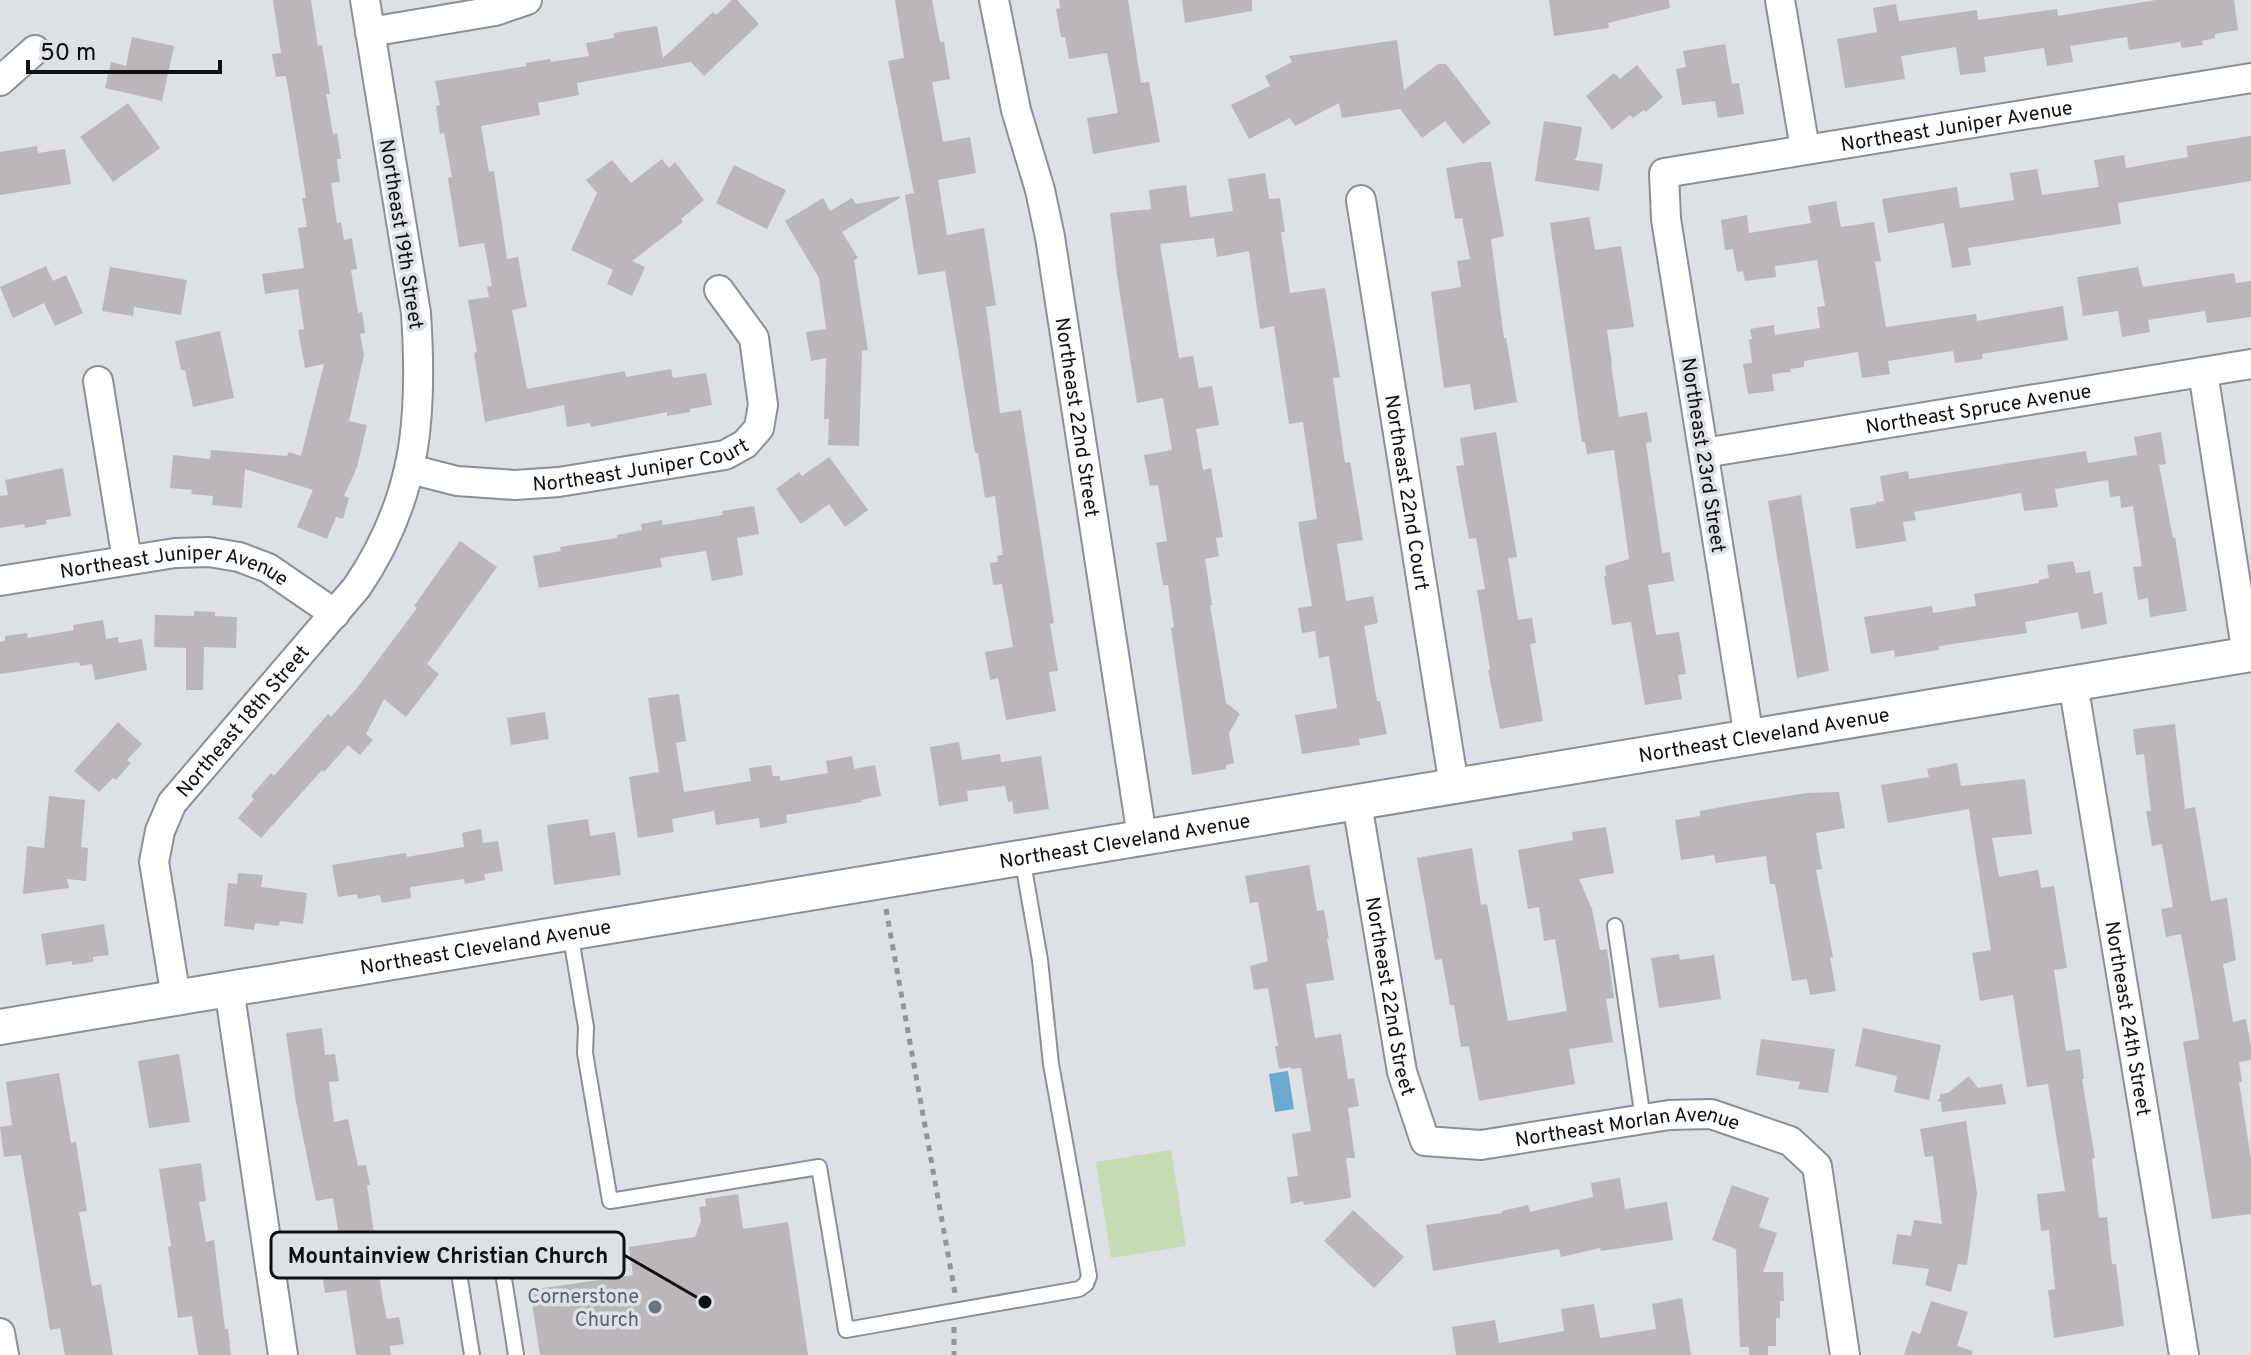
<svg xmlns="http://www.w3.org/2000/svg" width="2251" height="1355" font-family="Overpass,sans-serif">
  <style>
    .green { fill: #c6dab3 }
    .water { fill: #6ba8cf }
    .building { fill: #bbb6ba }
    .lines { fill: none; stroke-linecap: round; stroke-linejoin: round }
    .service-casing { stroke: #8c8f93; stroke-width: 18 }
    .minor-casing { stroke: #8c8f93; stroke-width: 32 }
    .tertiary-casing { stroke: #8c8f93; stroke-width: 38 }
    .path { stroke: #939598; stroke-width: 5; stroke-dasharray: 6 6; stroke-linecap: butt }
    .service { stroke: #fff; stroke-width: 14 }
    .minor { stroke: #fff; stroke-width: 28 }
    .tertiary { stroke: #fff; stroke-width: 34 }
    .worship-dot { fill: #6b7280; stroke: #dde0e4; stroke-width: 3 }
    .labels { text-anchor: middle; stroke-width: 7; stroke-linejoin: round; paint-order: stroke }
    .street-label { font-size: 20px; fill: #0f1011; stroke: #dde0e4 }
    .worship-label { font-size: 20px; fill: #5b616d; stroke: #dde0e4; text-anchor: end }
    .leader { fill: none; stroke: #0f1011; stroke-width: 3 }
    .callout-dot { fill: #0f1011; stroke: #dde0e4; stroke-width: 3 }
    .callout { fill: #dde0e4; stroke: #0f1011; stroke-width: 3 }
    .callout-label { font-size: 22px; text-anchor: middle; font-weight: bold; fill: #0f1011 }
  </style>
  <rect width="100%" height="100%" fill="#dde0e4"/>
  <!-- green -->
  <path class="green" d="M1171,1150L1186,1246L1111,1258L1096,1162Z"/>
  <!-- water -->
  <path class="water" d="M1288,1071L1294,1109L1275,1112L1269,1074Z"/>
  <!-- building -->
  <path class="building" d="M273,0H311L318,46L322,45L330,94H326L333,134L337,133L341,159H337L340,182L331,183L337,223L341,222L344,240L352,238L357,269L351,270L358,313L362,312L365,333L360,334L364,355L349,421L367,425L357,467L344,496L349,498L343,519L336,517L327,539L297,527L313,490L245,469L242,508L212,505L213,496L191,494L192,490L170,488L173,455L210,459L211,450L287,456L289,452L301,456L324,364L305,368L298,330L304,329L298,289L265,294L262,274L304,268L298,228L307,227L302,198H306L286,76L276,77L272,54L281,53Z
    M732,0H737L759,24L704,76L691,62L577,83L579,95L538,103L540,115L481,126L489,172L494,171L507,259L518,257L527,307L512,310L527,389L625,371L626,377L671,369L673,378L706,373L712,405L690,409V412L667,416V412L591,427L590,423L567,427L564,405L485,422L474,353L477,352L468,300L489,297L487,287L492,286L484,243L459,247L448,178L452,177L444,133L440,134L436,106L440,105L435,81L526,66V63L550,59L551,62L589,56L586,43L614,38V33L657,26L663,58L713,12L716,15Z
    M895,0H932L940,42H944L950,79L932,82L943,142L970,137L976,173L938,180L947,235L984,228L996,305L986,307L1000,413L1021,410L1054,623L1050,624L1058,671L1049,672L1056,711L1006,720L998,678L990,680L985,652L1013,647L1002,584L993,585L990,563L998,562L997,556L1003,555L995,496L985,498L978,453H975L945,271L918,275L905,195L914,193L888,61L904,58Z
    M1059,0H1128L1141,83L1149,82L1160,142L1093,154L1087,118L1118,113L1107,53L1069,59L1065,37H1061L1056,9L1060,8Z
    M1182,0H1252V11L1185,23Z
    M1549,0H1669L1670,8L1608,23L1609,28L1554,36Z
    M2156,0H2234L2238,30L2215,34V38L2202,41L2203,45L2182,48L2180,42L2129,50L2127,37L2070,46L2073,62L2047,66L2044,48L1984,57L1986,72L1960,75L1956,47L1901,56L1905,79L1845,88L1837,39L1877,32L1873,8L1896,4L1899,21L1977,10L1978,20L2057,9L2058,16Z
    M132,37L174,46L162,101L105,88L111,62L126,66Z
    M1397,40L1404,90L1438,64H1446L1491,123L1463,144L1445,121L1422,138L1400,109L1342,118L1339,103L1295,126L1290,118L1249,139L1231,105L1270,86L1265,76L1292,62L1289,56Z
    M1725,44L1732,84L1739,83L1744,114L1718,118L1715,101L1682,105L1676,69L1686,67L1683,51Z
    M1637,65L1663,97L1646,112L1644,110L1633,118L1630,115L1612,130L1586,96L1614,73L1620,79Z
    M128,103L160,148L113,182L80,137Z
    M1544,121L1582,127L1577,157L1574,160L1603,164L1599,191L1535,181Z
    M2251,136V181L2118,203L2121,224L1968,248L1971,265L1952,268L1944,223L1888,233L1882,199L1957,187L1960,208L2014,200L2010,173L2037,169L2042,195L2099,187L2094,160L2124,155L2126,168L2188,157L2186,146Z
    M37,146L38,153L65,149L71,184L0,195V152Z
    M662,159L669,168L675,162L704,200L681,219L683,222L632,261L645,267L632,296L607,284L613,270L571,250L597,193L586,180L612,160L631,183Z
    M1482,162H1491L1504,236L1491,239L1504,338H1506L1517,402L1474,410L1470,384L1444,388L1431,292L1461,287L1457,261L1470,259L1462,218L1455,219L1446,168Z
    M734,165L786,190L767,229L716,203Z
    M1265,173L1269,199L1280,198L1285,232H1281L1290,293L1325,288L1340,377L1333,378L1345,463L1350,462L1363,540L1337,544L1346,601L1373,596L1378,623L1364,626L1377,701H1380L1387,734L1359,739L1360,745L1302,754L1295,715L1337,708L1329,656L1319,658L1315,631L1302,633L1298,608L1312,606L1298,522L1317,519L1303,422L1289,424L1274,326L1260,329L1249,251L1217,257L1214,238L1160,244L1179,358L1193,356L1199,388L1212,386L1219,425L1196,429L1203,470L1211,468L1223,537L1216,538L1219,556L1205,559L1212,605H1210L1226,703L1240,714L1229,733L1234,763L1226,765V769L1192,775L1171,628L1174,627L1168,585H1163L1156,543L1167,541L1158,485L1150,486L1144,455L1172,450L1163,398L1137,403L1117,275L1110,213L1151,209L1149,190L1186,185L1190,217L1233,211L1228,179Z
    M899,196L900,198L842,232L858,258L854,260L868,350L862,351L859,446L828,445L829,419H824L826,358L811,361L806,332L826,329L819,278L785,221L823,198L830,211L852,198L856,204Z
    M1836,201L1841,227L1874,222L1881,261L1875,262L1886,327L1976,314L1977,321L2063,306L2068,340L1982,354L1983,359L1955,363L1953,351L1888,361L1890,374L1862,378L1858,352L1804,361V367L1790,369L1791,372L1772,374L1774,391L1748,394L1743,364L1752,363L1749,339H1752L1750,329L1774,325L1775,335L1820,328L1817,307L1825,306L1817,260L1775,266L1776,277L1745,281L1743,271L1737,272L1733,249L1725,250L1721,220L1747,215L1749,233L1811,223L1808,206Z
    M1589,217L1595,250L1621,246L1634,327L1607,330L1612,364H1611L1619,417L1647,412L1652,442L1646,443L1662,553L1670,552L1674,581L1648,585L1656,635L1679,632L1686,674L1678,675L1682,699L1645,705L1631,622L1612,625L1604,576H1606L1605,566L1629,559L1614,450L1587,454L1585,442H1582L1550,223Z
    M46,266L53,281L66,275L83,313L55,326L44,303L13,318L0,287Z
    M110,267L187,280L181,315L134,307L133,316L102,311Z
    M2138,267L2143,287L2234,273L2236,283L2251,281V317L2207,323L2205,311L2148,320L2150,332L2122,337L2118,311L2083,316L2077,277Z
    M220,331L234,398L193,407L185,370H181L175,341Z
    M1496,432L1517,557L1508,558L1518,620L1532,618L1536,643L1530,644L1543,721L1500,729L1488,670H1490L1477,590L1485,589L1476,538L1469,539L1456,466L1464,465L1460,438Z
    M2161,432L2166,464L2159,465L2173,538L2175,537L2187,611L2150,617L2148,598L2138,600L2133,567L2142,566L2133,506L2121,508L2120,496L2110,497L2108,480L2055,489L2058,507L2024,511L2021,493L1914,512L1916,520L1903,522L1906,541L1856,549L1850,508L1876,504V502L1884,501L1880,476L1908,471L1909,479L2086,451L2088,463L2137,455L2134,437Z
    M829,457L868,510L845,527L829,504L801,524L776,489L799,472L802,476Z
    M63,468L71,516L46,520L47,524L25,528L24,524L0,528V496L8,495L5,480Z
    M1801,495L1829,671L1797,678L1768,501Z
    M754,506L759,534L737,538L743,575L712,581L706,551L660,558L662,567L539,588L533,556L561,551L560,547L617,538V535L642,530L641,524L662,520L663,525L723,515L722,511Z
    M460,541L497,567L427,664L439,674L406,717L384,699L366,734L373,740L360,755L348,745L324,772L322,770L261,838L238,818L254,799L251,796L271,773L274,776L328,714L331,717L357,688L417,608L414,606Z
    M2073,561L2076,573L2090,571L2094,594L2102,592L2107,624L2081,629L2078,612L2025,622L2027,633L1939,646V650L1895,657L1894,650L1871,654L1864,617L1932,606L1933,613L1976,606L1974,594L2039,583V580L2049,578L2047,565Z
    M194,611L215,612V616L237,617L236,648L204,647L203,690H186V648L154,647L155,615L194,616Z
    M103,620L106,639L118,637L119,643L142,639L147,670L95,680L92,664L80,666L79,662L0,674V642L5,641V636L27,633L28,638L74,630L73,625Z
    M679,694L686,741L676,743L684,792L751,781L749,768L771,765L773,776H780V781L828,773L826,761L852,756L854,769L875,765L881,796L861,800L862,802L786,815L787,823L760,828L759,818L716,825L714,811L672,819L674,832L638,838L629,777L659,772L648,698Z
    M545,712L549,739L511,745L507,718Z
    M118,722L142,744L127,760L131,763L116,780L113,778L99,792L74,771Z
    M2175,724L2185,809L2195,807L2211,901L2227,898L2236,960L2223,964L2233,1022L2246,1019L2251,1046V1060L2239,1062L2242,1082H2239L2251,1159V1214L2212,1219L2183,1042L2199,1039L2194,1006L2181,934L2166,937L2161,909L2173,907L2162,844L2152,846L2146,811H2151L2144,754L2136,755L2133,729Z
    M959,742L962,760L1000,754L1001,762L1041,756L1049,809L1014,814L1012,801L1008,802L1005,786L967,791L968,801L939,806L930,747Z
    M1957,763L1961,786L2025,779L2032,834L1992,838L1999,877L2038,870L2041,888L2054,886L2067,968L2054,970L2066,1051L2080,1049L2084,1079H2082L2095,1158L2092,1159L2099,1218L2107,1217L2112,1264H2116L2124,1326L2054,1338L2048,1290L2055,1289L2049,1230L2041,1231L2037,1194L2065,1191L2048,1084L2027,1087L2013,995L1980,1001L1972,953L1991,950L1969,809L1888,823L1881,785L1929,777L1927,769Z
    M1839,792L1845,828L1816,833L1822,869L1816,870L1833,957L1830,958L1836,991L1810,995L1807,979L1792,981L1775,884H1770L1766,856L1716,863L1714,855L1681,860L1675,820L1700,816V811L1743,803L1807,793Z
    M49,796L85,800L81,847L88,848L86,881L67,879L69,888L23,894L27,846L44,848Z
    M588,819L590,836L615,832L621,875L554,885L547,825Z
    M1606,827L1614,873L1579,879L1592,909L1600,950L1607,949L1614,998L1606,999L1613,1042L1569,1049L1575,1084L1479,1101L1469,1046L1461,1047L1454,1005H1450L1442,959L1435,960L1417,858L1472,848L1481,905L1487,904L1508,1021L1567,1011L1555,939L1544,941L1539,907L1528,909L1518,850L1573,840L1572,832Z
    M481,829L483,843L498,841L503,871L484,874L485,880L465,884L464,879L410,887L411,898L382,903L380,895L358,899L357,894L338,897L332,865L406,853L407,857L464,847L462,833Z
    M1309,865L1317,911L1324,910L1329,939H1327L1334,980L1306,984L1315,1038L1341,1034L1348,1079L1354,1078L1359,1106L1348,1108L1355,1158H1346L1351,1198L1304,1205L1303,1201L1291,1204L1287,1177L1298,1176L1292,1134L1311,1131L1301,1068L1291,1069V1067L1279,1069L1275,1046H1278L1268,988L1254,990L1250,966L1268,961L1258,902L1250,903L1245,876Z
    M238,873L263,875L261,887L307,893L303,924L280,921L279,926L255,923L254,930L224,926L228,883L237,884Z
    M104,924L109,955L93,957V962L72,965V961L46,965L41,934Z
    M1679,954L1680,960L1714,955L1721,999L1659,1008L1651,958Z
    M322,1028L325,1055L335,1054L339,1081L329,1082L334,1122L348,1119L358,1166L366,1165L370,1185H367L375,1240L385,1238L388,1257L377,1260L383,1301L387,1319L399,1317L404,1344L390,1346L391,1355H356L346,1290L325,1293L320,1259L342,1256L333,1198L316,1201L296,1102L286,1033Z
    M1863,1028L1941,1045L1929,1100L1894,1092L1897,1076L1855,1066Z
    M1761,1039L1835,1049L1828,1093L1798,1089L1800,1082L1756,1075Z
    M179,1054L190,1122L149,1128L138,1061Z
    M59,1073L71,1143L76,1142L87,1211L79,1212L92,1286L101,1284L113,1355H65L60,1328L50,1330L21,1155L4,1157L0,1127L12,1125L6,1082Z
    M1969,1076L1978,1088L2002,1084L2006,1104L1942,1112L1941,1102L1937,1101L1940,1098V1094L1948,1093Z
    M1966,1121L1977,1193L1967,1265L1958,1264L1951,1292L1925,1285L1929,1269L1892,1264L1897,1234L1911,1236L1914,1220L1942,1224L1933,1156L1925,1157L1920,1129Z
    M201,1163L206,1201L199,1202L206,1242L214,1240L225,1329H228L231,1355H198L192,1316L178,1318L168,1247L171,1246L159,1169Z
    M1620,1178L1625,1209L1667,1202L1673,1240L1601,1251L1600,1248L1561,1257L1559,1249L1433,1271L1426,1225L1502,1213V1211L1528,1205L1530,1212L1593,1197L1591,1183Z
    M1732,1185L1769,1198L1759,1227L1777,1233L1763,1272H1783L1784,1301H1780V1318H1776V1346H1768V1355H1749V1347H1740L1736,1249L1712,1240Z
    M738,1194L743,1229L788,1222L808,1355H540L530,1290L633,1275L629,1247L695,1237L701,1221L699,1207L706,1206L705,1199Z
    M1353,1210L1404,1257L1374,1288L1324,1241Z
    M1682,1298L1691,1355H1456L1452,1327L1495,1320L1499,1343L1564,1331L1561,1309L1594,1304L1600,1338L1656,1329L1652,1304Z
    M1931,1301L1968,1312L1957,1346L1973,1351L1972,1355H1904L1912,1331L1920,1334Z"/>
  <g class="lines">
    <defs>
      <path id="service" d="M1615,926L1643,1119
        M570,932L586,1027L585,1053L610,1201L819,1167L846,1330L1079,1289L1086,1284L1089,1276L1051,1064L1040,960L1022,857
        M498,1241L516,1355
        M455,1248L472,1355"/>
      <g id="minor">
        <path id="s1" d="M994,0L1016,110L1040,190L1050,237L1142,837"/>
        <path d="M1780,0L1805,149"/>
        <path d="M370,32L495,11L527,0"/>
        <path d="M0,81L35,50"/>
        <path id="s2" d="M1361,200L1454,786"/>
        <path d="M2203,372L2247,655"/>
        <path d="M98,381L127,560"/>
        <path id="s3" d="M1704,453L2251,364"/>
        <path id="s4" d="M410,469L457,481L515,485L559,482L725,455L745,444L759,428L763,405L754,338L719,290"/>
        <path id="s5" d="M0,581L175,553L209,552L239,557L268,568L335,614"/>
        <path id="s6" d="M2073,683L2184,1355"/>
        <path id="s7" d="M1749,738L1666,219L1664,173L2251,78"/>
        <path id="s8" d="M1357,803L1402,1072L1425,1141L1481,1145L1669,1115L1711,1114L1790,1141L1817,1166L1845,1355"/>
        <path d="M229,988L283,1355"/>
        <path id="s9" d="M176,998L154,862L160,831L172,803L357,587C417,498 423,418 416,313L365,0"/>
        <path d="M0,1333L4,1355"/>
      </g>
      <g id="tertiary">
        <path id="s10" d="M0,1027L2251,654"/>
      </g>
    </defs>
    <!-- service casing -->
    <use href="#service" class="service-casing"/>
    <!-- minor casing -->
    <use href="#minor" class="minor-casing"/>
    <!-- tertiary casing -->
    <use href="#tertiary" class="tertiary-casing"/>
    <!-- path -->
    <path class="path" d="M886,909L955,1293
      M954,1327V1355"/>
    <!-- service -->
    <use href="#service" class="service"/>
    <!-- minor -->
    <use href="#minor" class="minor"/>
    <!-- tertiary -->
    <use href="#tertiary" class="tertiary"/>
  </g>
  <!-- markers -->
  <circle class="worship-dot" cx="655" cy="1307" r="8"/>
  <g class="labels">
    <!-- street labels -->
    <g class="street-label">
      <text dy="7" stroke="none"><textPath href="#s7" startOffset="868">Northeast Juniper Avenue</textPath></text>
      <text transform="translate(402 234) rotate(81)" y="7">Northeast 19th Street</text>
      <text dy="7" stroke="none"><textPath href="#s3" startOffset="278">Northeast Spruce Avenue</textPath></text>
      <text dy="7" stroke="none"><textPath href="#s1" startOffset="426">Northeast 22nd Street</textPath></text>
      <text transform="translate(1704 455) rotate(81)" y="7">Northeast 23rd Street</text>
      <text dy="7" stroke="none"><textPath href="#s4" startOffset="234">Northeast Juniper Court</textPath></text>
      <text dy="7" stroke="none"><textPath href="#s2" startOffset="296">Northeast 22nd Court</textPath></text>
      <text dy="7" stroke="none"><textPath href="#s5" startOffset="178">Northeast Juniper Avenue</textPath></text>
      <text dy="7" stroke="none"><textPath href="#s9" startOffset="308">Northeast 18th Street</textPath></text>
      <text dy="7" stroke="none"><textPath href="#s10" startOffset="1788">Northeast Cleveland Avenue</textPath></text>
      <text dy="7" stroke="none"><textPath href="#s10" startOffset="1140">Northeast Cleveland Avenue</textPath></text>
      <text dy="7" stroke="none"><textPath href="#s10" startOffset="492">Northeast Cleveland Avenue</textPath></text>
      <text dy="7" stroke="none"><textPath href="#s8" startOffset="196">Northeast 22nd Street</textPath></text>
      <text dy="7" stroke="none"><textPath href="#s6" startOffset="340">Northeast 24th Street</textPath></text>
      <text dy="7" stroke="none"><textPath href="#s8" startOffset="550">Northeast Morlan Avenue</textPath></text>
    </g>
    <!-- worship labels -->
    <g class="worship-label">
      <text x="639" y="1303">Cornerstone<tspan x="639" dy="23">Church</tspan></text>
    </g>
  </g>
  <!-- callouts -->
  <path class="leader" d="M705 1302L624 1255"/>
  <circle class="callout-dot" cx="705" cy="1302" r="8"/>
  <rect class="callout" x="271" y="1232" width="353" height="46" rx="8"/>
  <g class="callout-label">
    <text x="448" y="1263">Mountainview Christian Church</text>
  </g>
  <!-- scale -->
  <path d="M28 60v12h192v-12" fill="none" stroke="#0f1011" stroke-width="4"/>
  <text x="40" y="60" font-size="24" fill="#0f1011" stroke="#dde0e4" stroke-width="6" paint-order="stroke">50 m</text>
</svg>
